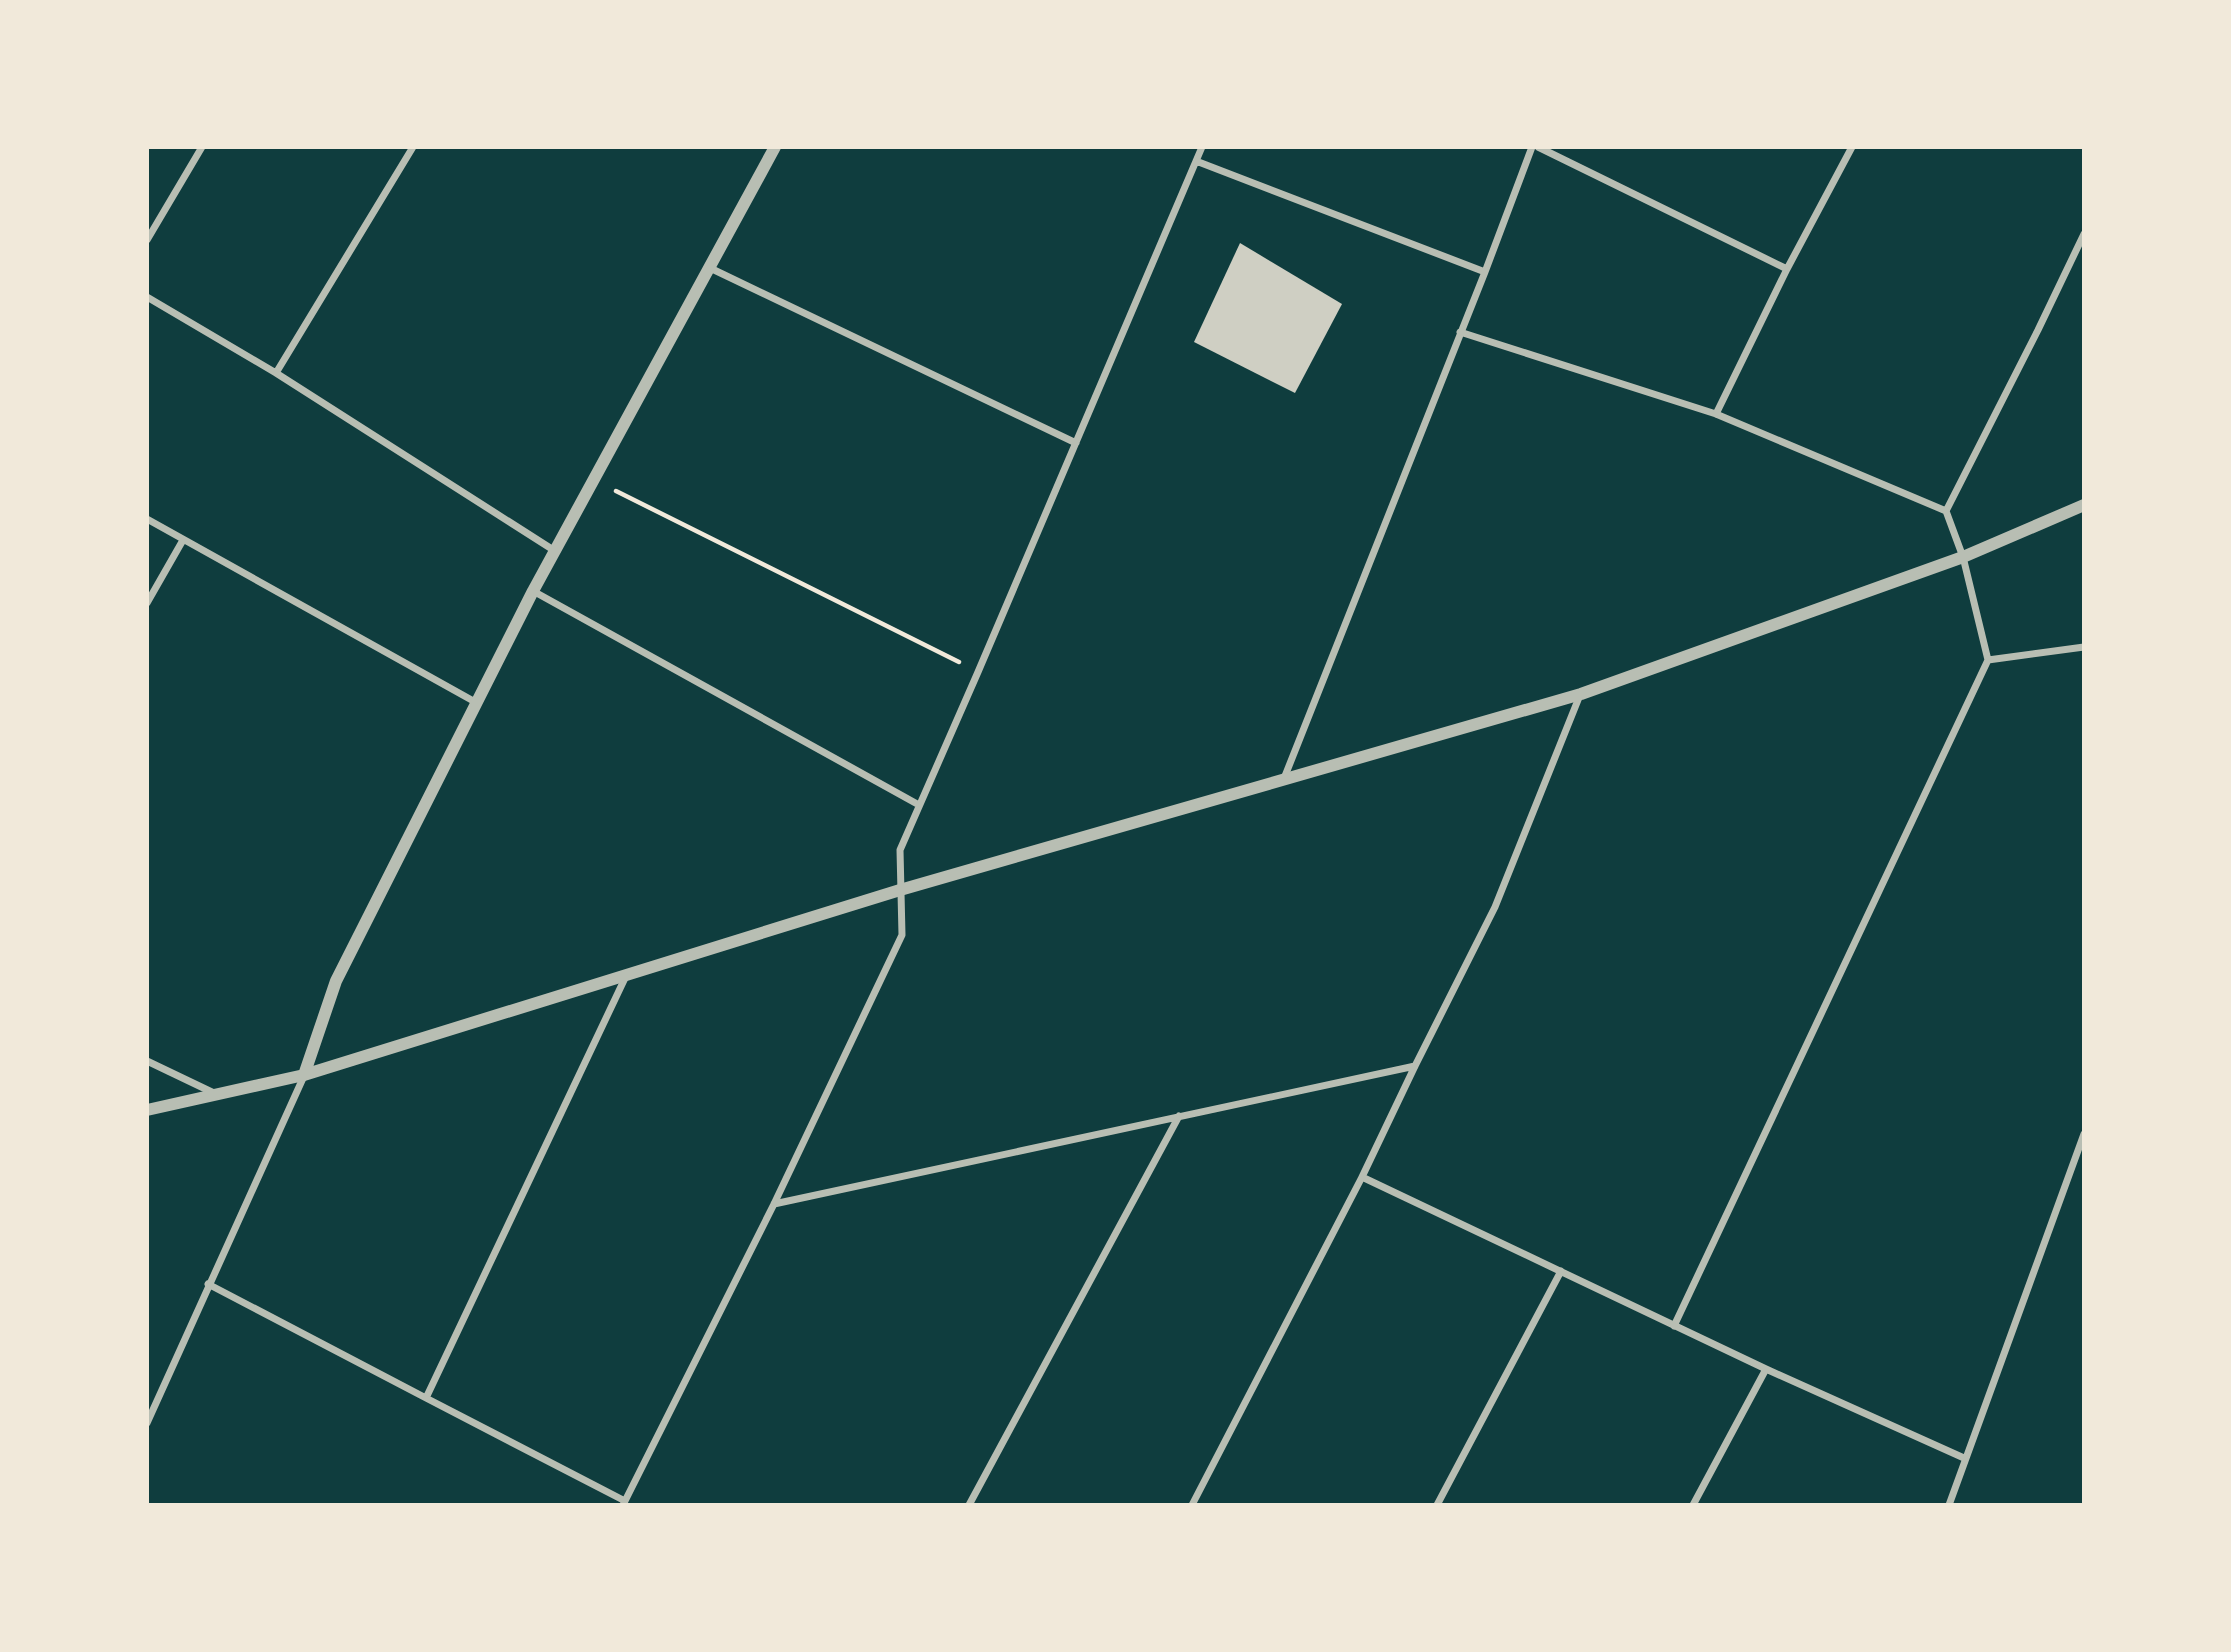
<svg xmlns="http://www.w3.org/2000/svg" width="2231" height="1652" font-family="Roboto,sans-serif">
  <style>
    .building { fill: #cfcfc3 }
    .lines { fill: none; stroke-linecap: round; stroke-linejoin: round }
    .path { stroke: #f1e9da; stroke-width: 4.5 }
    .minor { stroke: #b8beb3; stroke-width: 7 }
    .tertiary { stroke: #b8beb3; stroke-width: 12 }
  </style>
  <rect width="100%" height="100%" fill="#0f3d3e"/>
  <!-- building -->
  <path class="building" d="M1240,243L1342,304L1295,393L1194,342Z"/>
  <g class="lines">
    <!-- path -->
    <path class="path" d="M616,491L959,662"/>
    <!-- minor -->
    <path class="minor" d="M1538,147L1787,269
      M1196,161L1485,272
      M147,240L202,147
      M710,268L1076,443
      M147,297L276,373L555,551
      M1460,332L1716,414L1946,511
      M276,373L413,147
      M1716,414L1787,269L1852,147
      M147,519L477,703
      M533,591L919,805
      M147,603L183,540
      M1988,660L2084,647
      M1283,781L1485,272L1532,147
      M147,1061L216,1094
      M1362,1177L1766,1369L1964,1458
      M774,1204L1415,1066
      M208,1284L426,1398
      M1674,1326L1988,660L1963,557L1946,511L2038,330L2084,234
      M147,1423L304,1076
      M625,1501L426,1398L626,976
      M623,1505L774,1204L902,935L900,850L978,672L1202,147
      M969,1505L1179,1116
      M1192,1505L1362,1177L1415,1066L1495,907L1580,695
      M1437,1505L1561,1271
      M1693,1505L1766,1369
      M1949,1505L2084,1134"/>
    <!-- tertiary -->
    <path class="tertiary" d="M304,1075L336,981L533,591L775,147
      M147,1110L304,1075L900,890L1581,694L1963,557L2084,505"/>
  </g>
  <!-- border -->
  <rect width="2231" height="1652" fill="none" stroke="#f1e9da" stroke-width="298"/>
</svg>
